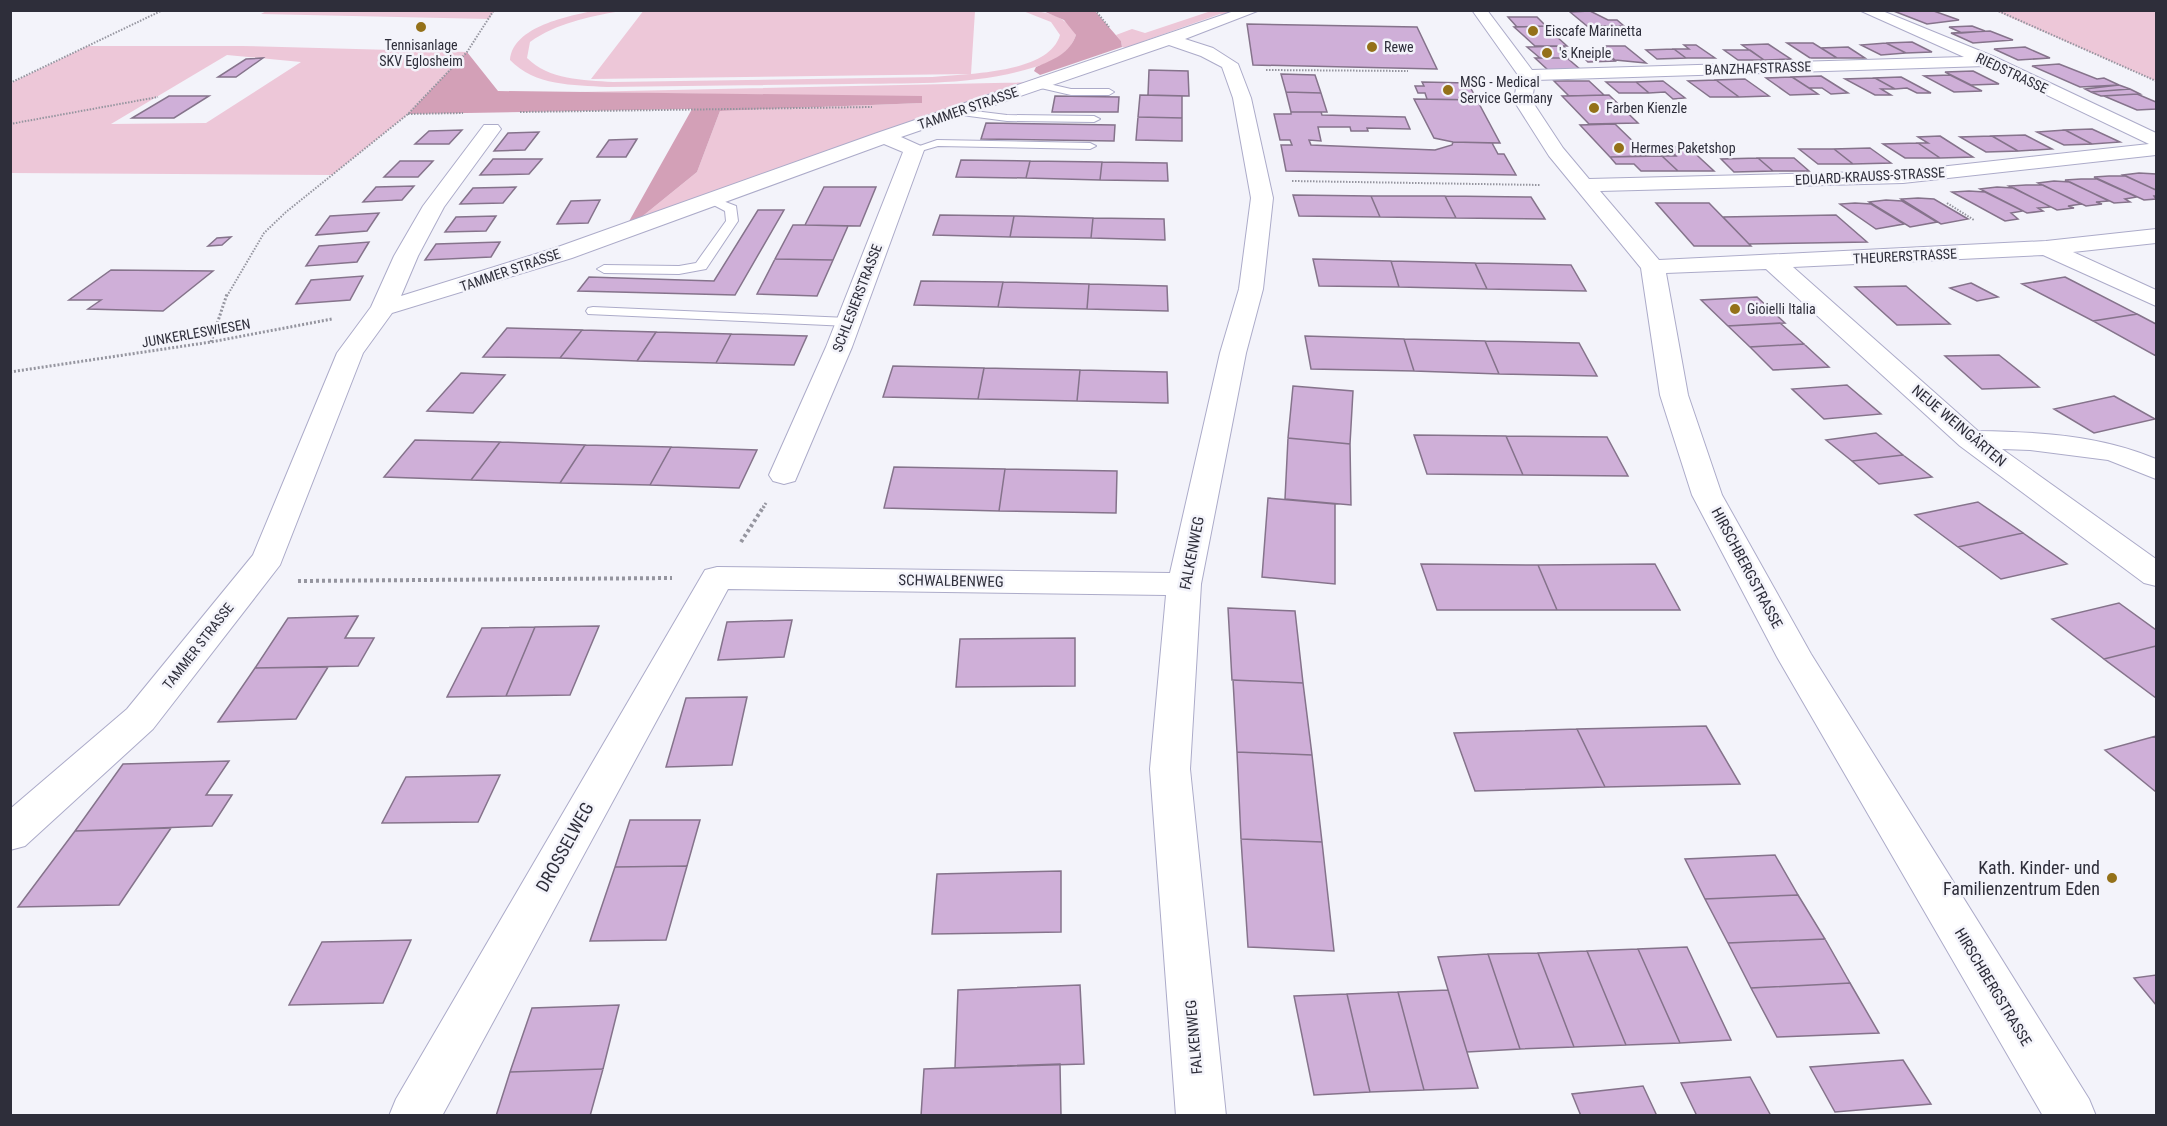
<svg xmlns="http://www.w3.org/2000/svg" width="2167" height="1126" font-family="'Roboto Condensed',sans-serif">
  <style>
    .green { fill: #edc7d8; fill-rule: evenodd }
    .forest { fill: #d3a0b7 }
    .building { fill: #cfafd8; stroke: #85738b; stroke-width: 1.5 }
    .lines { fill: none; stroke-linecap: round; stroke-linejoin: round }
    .lane-casing { stroke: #acabc9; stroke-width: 2 }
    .street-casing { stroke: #acabc9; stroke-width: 2 }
    .path-far2 { stroke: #95959f; stroke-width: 2; stroke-dasharray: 1.5 1.5; stroke-linecap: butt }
    .path-far1 { stroke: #95959f; stroke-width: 3; stroke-dasharray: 2 2; stroke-linecap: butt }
    .path { stroke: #95959f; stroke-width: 4; stroke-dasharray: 3 3; stroke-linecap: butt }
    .lane { fill: #fff; fill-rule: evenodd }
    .street { fill: #fff; fill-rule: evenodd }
    .poi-dot { fill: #947119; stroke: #f3f3fa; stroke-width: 2 }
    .labels { text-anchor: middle; stroke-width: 5; stroke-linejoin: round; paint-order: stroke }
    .far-poi-label { font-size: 14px; fill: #2e2e3a; stroke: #f3f3fa; text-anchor: start }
    .far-street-label { font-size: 14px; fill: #2e2e3a; stroke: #f3f3fa }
    .street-label { font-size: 15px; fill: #2e2e3a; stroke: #f3f3fa }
    .near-street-label { font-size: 18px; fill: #2e2e3a; stroke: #f3f3fa }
    .near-poi-label { font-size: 18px; fill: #2e2e3a; stroke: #f3f3fa; text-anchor: end }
  </style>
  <rect width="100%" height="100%" fill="#f3f3fa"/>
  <!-- green -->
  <path class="green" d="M268,10H494V11L489,19L261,14Z
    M597,10L620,11C588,17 557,23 530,42L527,58C549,80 583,80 613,82L932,77L970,74L591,79L644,10L975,11L971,74C998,71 1051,66 1060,35L1051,22L1023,11C1045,11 1065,14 1076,35C1070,53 1052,62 1035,67C975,86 911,83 849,84C768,85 688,86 607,87C573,85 535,86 510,60C513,26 569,16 597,10Z
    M1211,11H1253L1233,18L1220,14L1144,41L1136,51L1122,47L1121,41L1116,35L1132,29L1145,33Z
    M1996,11H2156V81Z
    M88,46H242L467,52L408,114L332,175L11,173V83ZM227,55L301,62L206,123L111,124Z
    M1042,82L623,232L697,172L720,111L922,103V97L580,92Z"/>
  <!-- forest -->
  <path class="forest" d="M1043,11H1095L1121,41L1122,47L1040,75L1034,71L1036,67C1053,60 1070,53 1076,35L1064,20Z
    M467,52L498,91L922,96V103L720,111L697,172L623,232L692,109L408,114Z"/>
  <!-- building -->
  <path class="building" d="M1891,10H1931L1959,20L1927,24Z
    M1590,11L1608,20H1617L1624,26H1587L1570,12Z
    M1508,17H1537L1546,26L1517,27Z
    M1247,24L1417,27L1437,69L1253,65Z
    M1545,26L1567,46H1535L1514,27Z
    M1972,26L1985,31L1962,33L1949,27Z
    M1990,31L2013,40L1973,43L1951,33Z
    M1912,42L1932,52L1906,53L1886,43Z
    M1787,43H1813L1837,58H1810Z
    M1886,43L1906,53L1881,55L1861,45Z
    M1768,44L1791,59L1764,60L1742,45Z
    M1684,45H1696L1715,58H1686L1674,49H1689Z
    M1563,46L1575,58H1540L1527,47Z
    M1604,46H1625L1646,63L1615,60L1604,51H1609Z
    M1848,47L1865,58H1837L1821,48Z
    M2025,47L2050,58L2018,60L1994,49Z
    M1674,49L1686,58L1657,59L1646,50Z
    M1724,50H1750L1764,60H1738Z
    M1577,51H1603L1615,61L1588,62Z
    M263,58L236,77H218L246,59Z
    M1535,58H1567L1581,70H1548Z
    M2059,64L2097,79L2104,78L2119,85L2080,87L2032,66Z
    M1149,70L1188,71L1189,96L1148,95Z
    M1973,71L1999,84L1971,85L1945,72Z
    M1281,74L1315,75L1321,93L1286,92Z
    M1950,75L1982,91L1954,92L1924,76Z
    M1821,76L1848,93L1831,94L1822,88H1809L1792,77Z
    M1792,77L1809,88L1818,94L1790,95L1766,78Z
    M1901,77L1931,93H1917L1907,88L1895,89L1875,78Z
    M1875,78L1895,89H1881L1891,95H1875L1845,79Z
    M1745,79L1769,96L1739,97L1716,80Z
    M1716,80L1739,97H1710L1688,81Z
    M1554,81H1589L1604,95L1569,96Z
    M1663,81L1685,98L1673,99L1665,92L1649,93L1636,82Z
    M1422,82L1468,83L1477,100L1427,99L1425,93H1418L1415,86H1424Z
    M1606,82H1636L1649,93H1619Z
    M2119,85L2130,89L2091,92L2085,89Z
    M2130,89L2140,94L2101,96L2091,92Z
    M1286,92L1321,93L1327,112H1291Z
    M2137,94L2156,102V109L2137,110L2104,96Z
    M1140,95L1182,96V118L1138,117Z
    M1609,95L1638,123L1589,124L1562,96Z
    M169,96H209L174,118H132Z
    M1055,96L1119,97L1118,112H1052Z
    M1414,99L1477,100L1500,143L1453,142L1434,138Z
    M1291,112H1321L1322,115L1405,117L1410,129L1367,128L1368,131H1351L1350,127H1318L1321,141L1309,140L1311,145L1435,150L1452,145L1453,142L1492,143L1498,154H1504L1516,175L1286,171L1281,145H1292L1290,140H1280L1274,114H1291Z
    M1138,117L1182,118V141L1136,140Z
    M986,123L1115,125L1114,141L981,139Z
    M1615,124L1648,156L1610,157L1580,125Z
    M2092,129L2120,142L2092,144L2065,130Z
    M462,130L449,144H415L429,131Z
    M2065,130L2092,144L2064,145L2037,132Z
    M539,132L525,150L494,151L508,133Z
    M2025,135L2052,149L2018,151L1992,136Z
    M1940,136L1973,157L1940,158L1918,143H1928L1918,137Z
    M1992,136L2018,151L1986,152L1960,137Z
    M637,139L626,157H597L609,140Z
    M1918,143L1940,158H1905L1883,144Z
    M1667,147H1688L1714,171H1678L1662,156H1676Z
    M1870,148L1891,163L1853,164L1834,149Z
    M1799,149H1834L1853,164H1818Z
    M1662,156L1678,171H1641L1634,164H1616L1610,157Z
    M1758,158H1794L1809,171H1773Z
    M1758,158L1773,171L1734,172L1721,159Z
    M493,159H542L529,174L480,175Z
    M961,160L1030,161L1026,178L956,177Z
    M400,161H433L418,177H384Z
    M1030,161L1102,162L1100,180L1026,178Z
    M1102,162L1167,163L1168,181L1100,180Z
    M2139,173L2156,174V190L2123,175Z
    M2109,176H2126L2156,190V196H2154L2156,199L2144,200L2094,177Z
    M2081,179H2097L2137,197L2125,199L2130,202L2114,203L2065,180Z
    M2054,181L2070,182L2109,201L2096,202L2102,204L2086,206L2038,183Z
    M2026,185H2043L2081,204L2068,206L2074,208L2057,210L2009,186Z
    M414,186L402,200L363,202L376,187Z
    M516,187L503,203L460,204L473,188Z
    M824,187H876L860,226L805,225Z
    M1997,187L2014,188L2051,207L2038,208L2043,211L2027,213L1980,189Z
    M1969,191L1985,192L2023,211L2011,213L2018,219L2005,221L1952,192Z
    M1293,195L1371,196L1380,217L1299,216Z
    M1371,196H1445L1456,218L1380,217Z
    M1445,196L1531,197L1545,219L1456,218Z
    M1918,198L1934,199L1968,219L1941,224L1901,199Z
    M600,200L588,223L557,224L571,201Z
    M1886,200L1902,201L1937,222L1910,227L1869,202Z
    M1656,203H1709L1751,246H1694Z
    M1855,203L1871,204L1904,224L1876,229L1840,204Z
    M758,210H784L735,295L578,291L589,277L714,281Z
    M379,213L367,231L316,235L330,216Z
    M940,215L1014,216L1010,237L933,235Z
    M1836,215L1867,242L1749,244L1723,217Z
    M496,216L486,231L445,232L456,217Z
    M1014,216L1093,218L1091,238L1010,237Z
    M1093,218L1164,219L1165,240L1091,238Z
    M793,225H805L848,226L833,260L775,259Z
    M231,237L222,245L208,246L217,238Z
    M369,242L357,262L306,266L319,246Z
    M500,242L491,257L425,260L436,244Z
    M775,259L833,260L817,296L757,294Z
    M1313,259L1391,261L1399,287L1319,286Z
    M1391,261L1475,263L1487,289L1399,287Z
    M1475,263L1571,265L1586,291L1487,289Z
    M111,270L213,271L163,311L88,309L101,300H69Z
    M363,276L350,300L296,304L311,280Z
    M2065,277L2137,314L2093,321L2022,284Z
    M921,281L1003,282L998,307L914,305Z
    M1003,282L1089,284L1087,309L998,307Z
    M1971,283L1998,297L1977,301L1950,288Z
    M1089,284L1167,286L1168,311L1087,309Z
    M1906,286L1950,324L1897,325L1855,287Z
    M1757,297L1785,323L1728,326L1701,300Z
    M2137,314L2156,324V356L2093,321Z
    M1780,323L1804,344L1750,347L1728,326Z
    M507,328L582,330L560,358L483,357Z
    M582,330L656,332L637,361L560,358Z
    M656,332L731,334L716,363L637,361Z
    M731,334L807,336L794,365L716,363Z
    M1305,336L1404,339L1414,371L1311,369Z
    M1404,339L1485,341L1499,374L1414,371Z
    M1485,341L1579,343L1597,376L1499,374Z
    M1804,344L1829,367L1773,370L1750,347Z
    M1999,355L2039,387L1982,389L1945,356Z
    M893,366L984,368L978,399L883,397Z
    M984,368L1080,370L1077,401L978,399Z
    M1080,370L1167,372L1168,403L1077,401Z
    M461,373L505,375L473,413L427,411Z
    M1847,385L1881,414L1824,419L1792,389Z
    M1293,386L1353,391L1350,444L1288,438Z
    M2114,396L2155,419L2094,433L2054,409Z
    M1876,433L1903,455L1852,461L1826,440Z
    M1414,435L1506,436L1523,475L1427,474Z
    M1506,436L1607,437L1628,476L1523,475Z
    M1288,438L1350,444L1351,505L1285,499Z
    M415,440L500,442L471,480L384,477Z
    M500,442L585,445L560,483L471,480Z
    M585,445L671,447L650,485L560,483Z
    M671,447L757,450L739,488L650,485Z
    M1903,455L1932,477L1879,484L1852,461Z
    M894,467L1005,469L999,511L884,508Z
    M1005,469L1117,471L1116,513L999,511Z
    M1268,498L1335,504V584L1262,577Z
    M1978,502L2023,533L1958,547L1915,515Z
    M2023,533L2067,564L2001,579L1958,547Z
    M1421,564L1538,565L1557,610H1437Z
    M1655,564L1680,610H1557L1538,565Z
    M2119,603L2156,630V646L2104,659L2052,619Z
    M1228,608L1295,611L1303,683L1232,680Z
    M358,616L345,638H374L358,666L255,668L288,618Z
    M792,620L784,657L718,660L727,622Z
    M599,626L570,695L506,696L535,627Z
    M535,627L506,696L447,697L482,628Z
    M1075,638V686L956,687L960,639Z
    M2156,646V698L2104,659Z
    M328,667L296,719L218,722L255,668Z
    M1233,680L1303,683L1312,755L1237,752Z
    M747,697L732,765L666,767L686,698Z
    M1706,726L1740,784L1605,787L1577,729Z
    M1577,729L1605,787L1475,791L1454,733Z
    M2156,736V792L2105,750Z
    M1237,752L1312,755L1322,842L1241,839Z
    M229,761L206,795H232L212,826L75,831L123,764Z
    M500,775L478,822L382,823L406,777Z
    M630,820H700L687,866L615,867Z
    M171,828L119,905L18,907L75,831Z
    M1241,839L1322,842L1334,951L1248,947Z
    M1775,855L1798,895L1705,899L1685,859Z
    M687,866L666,940L590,941L615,867Z
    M1061,871V932L932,934L937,874Z
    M1798,895L1825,939L1728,943L1705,899Z
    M1825,939L1850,983L1751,988L1728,943Z
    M411,940L383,1003L289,1005L322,942Z
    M1687,947L1731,1040L1680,1043L1638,949Z
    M1638,949L1680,1043L1626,1045L1587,951Z
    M1587,951L1626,1045L1574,1047L1538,953Z
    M1538,953L1574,1047L1520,1049L1488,954Z
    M1488,954L1520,1049L1467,1052L1438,957Z
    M2156,975V1005L2134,978Z
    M1850,983L1879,1033L1777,1037L1751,988Z
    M1080,985L1084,1064L955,1068L958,990Z
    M1448,990L1478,1088L1424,1090L1398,992Z
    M1398,992L1424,1090L1370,1092L1347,994Z
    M1347,994L1370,1092L1314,1095L1294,996Z
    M619,1005L603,1069L510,1072L532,1008Z
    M1903,1060L1931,1104L1835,1112L1810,1067Z
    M1060,1064L1061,1116H921L924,1069Z
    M603,1069L590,1116H496L510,1072Z
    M1750,1077L1771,1116H1697L1681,1083Z
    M1643,1086L1657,1116H1581L1572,1094Z"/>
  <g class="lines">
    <defs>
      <path id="lane" d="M1036,81L1071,89H1109L1114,92L1109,95H1071L1032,86V82Z
        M958,109L1007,115L1094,116L1100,119L1094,122L1007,121L954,114V110Z
        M937,140L1090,143L1096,146L1090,149L938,146L914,153L908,150Z
        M710,196L736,206L738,221L706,269L679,274L604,273L597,269L604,265L679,266L696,263L726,221L725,211L704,200Z
        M593,307L848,318L855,322L848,326L588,314L586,311L588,308Z"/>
      <path id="street" d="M1237,10H1260L1185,39L1213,48L1238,64L1251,98L1273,198L1263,289L1246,353L1201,584L1190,769L1226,1116H1176L1150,769L1166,595L728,589L442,1116H389L396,1099L705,570L717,567L1170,573L1220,353L1239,289L1251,198L1233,98L1222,67L1201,56L1169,45L901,137L921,146L924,150L852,347L795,481L784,484L773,481L769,475L826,347L903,152L884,144L572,258L392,313L363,353L280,565L153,729L25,846L10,850V809L127,709L253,555L337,353L371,307L394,256L423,206L484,125H498L501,129L444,207L418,256L401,296L555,248L877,133Z
        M1472,10H1487L1532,70L1964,57L1859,10H1880L1995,57L2156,133V155L1903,183L1600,191L1659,260L2046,241L2156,229V243L2073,252L2156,290V306L2043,255L1793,267L1978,431C2039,432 2100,435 2156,459V479L2108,460L2030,450L2002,449L2156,559V586L2144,583L1960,446L1766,269L1666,273L1688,395L1722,495L1811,654L2089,1099L2096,1116H2043L1777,657L1692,495L1660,395L1641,268L1549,156L1514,101L1518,75ZM1986,66L2149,144L1903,171L1589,179L1563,148L1532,101L1535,80Z"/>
    </defs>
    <!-- lane casing -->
    <use href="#lane" class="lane-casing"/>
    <!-- street casing -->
    <use href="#street" class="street-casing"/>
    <!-- path-far2 -->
    <path class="path-far2" d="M1095,10L1109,27
      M1996,10L2156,81
      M1266,70L1408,71
      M10,83L163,10
      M520,112L872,107
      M408,114L463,113
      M10,124L158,97
      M1292,181L1540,185
      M1947,203L1974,220
      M227,296L264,233L286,212L408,114L467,52L494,10"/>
    <!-- path-far1 -->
    <path class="path-far1" d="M211,342L227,294
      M10,372L211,342L332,319
      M763,508L766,503"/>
    <!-- path -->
    <path class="path" d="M741,542L764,506
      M298,581L672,578"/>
    <!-- lane -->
    <use href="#lane" class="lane"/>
    <!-- street -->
    <use href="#street" class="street"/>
  </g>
  <!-- markers -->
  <g class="poi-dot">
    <circle cx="421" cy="27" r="6"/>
    <circle cx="1533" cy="31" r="6"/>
    <circle cx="1372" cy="47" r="6"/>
    <circle cx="1547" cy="53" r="6"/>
    <circle cx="1448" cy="90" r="6"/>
    <circle cx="1594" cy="108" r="6"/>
    <circle cx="1619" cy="148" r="6"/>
    <circle cx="1735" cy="309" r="6"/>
    <circle cx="2112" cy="878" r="6"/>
  </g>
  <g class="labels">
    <!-- far-poi labels -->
    <g class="far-poi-label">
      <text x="1545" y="36">Eiscafe Marinetta</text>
      <text x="421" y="50" text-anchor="middle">Tennisanlage<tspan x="421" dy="16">SKV Eglosheim</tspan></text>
      <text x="1384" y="52">Rewe</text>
      <text x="1559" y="58">'s Kneiple</text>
      <text x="1460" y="87">MSG - Medical<tspan x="1460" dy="16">Service Germany</tspan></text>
      <text x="1606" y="113">Farben Kienzle</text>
      <text x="1631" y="153">Hermes Paketshop</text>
      <text x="1747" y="314">Gioielli Italia</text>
    </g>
    <!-- far-street labels -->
    <g class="far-street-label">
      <text transform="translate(1758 68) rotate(-2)" y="5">BANZHAFSTRASSE</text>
      <text transform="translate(2012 73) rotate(25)" y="5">RIEDSTRASSE</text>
      <text transform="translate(968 108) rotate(-19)" y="5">TAMMER STRASSE</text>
      <text transform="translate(1870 176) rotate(-3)" y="5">EDUARD-KRAUSS-STRASSE</text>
      <text transform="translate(1905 256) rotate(-3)" y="5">THEURERSTRASSE</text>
      <text transform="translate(510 270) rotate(-19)" y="5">TAMMER STRASSE</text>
      <text transform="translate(857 298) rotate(-69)" y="5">SCHLESIERSTRASSE</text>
      <text transform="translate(196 333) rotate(-10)" y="5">JUNKERLESWIESEN</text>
      <text transform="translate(198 646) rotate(-52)" y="5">TAMMER STRASSE</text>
    </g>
    <!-- street labels -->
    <g class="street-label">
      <text transform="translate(1959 426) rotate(40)" y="5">NEUE WEINGÄRTEN</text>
      <text transform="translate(1192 553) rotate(-79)" y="5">FALKENWEG</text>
      <text transform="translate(1747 568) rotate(62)" y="5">HIRSCHBERGSTRASSE</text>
      <text transform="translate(951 581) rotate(1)" y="5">SCHWALBENWEG</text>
      <text transform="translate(1993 987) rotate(59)" y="5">HIRSCHBERGSTRASSE</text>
      <text transform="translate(1194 1037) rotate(-95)" y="5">FALKENWEG</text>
    </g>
    <!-- near-street labels -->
    <g class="near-street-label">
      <text transform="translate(565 847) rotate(-61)" y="6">DROSSELWEG</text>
    </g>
    <!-- near-poi labels -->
    <g class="near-poi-label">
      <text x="2100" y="874">Kath. Kinder- und<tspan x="2100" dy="21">Familienzentrum Eden</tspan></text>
    </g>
  </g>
  <!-- border -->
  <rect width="2167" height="1126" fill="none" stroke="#2e2e3a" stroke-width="24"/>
</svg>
